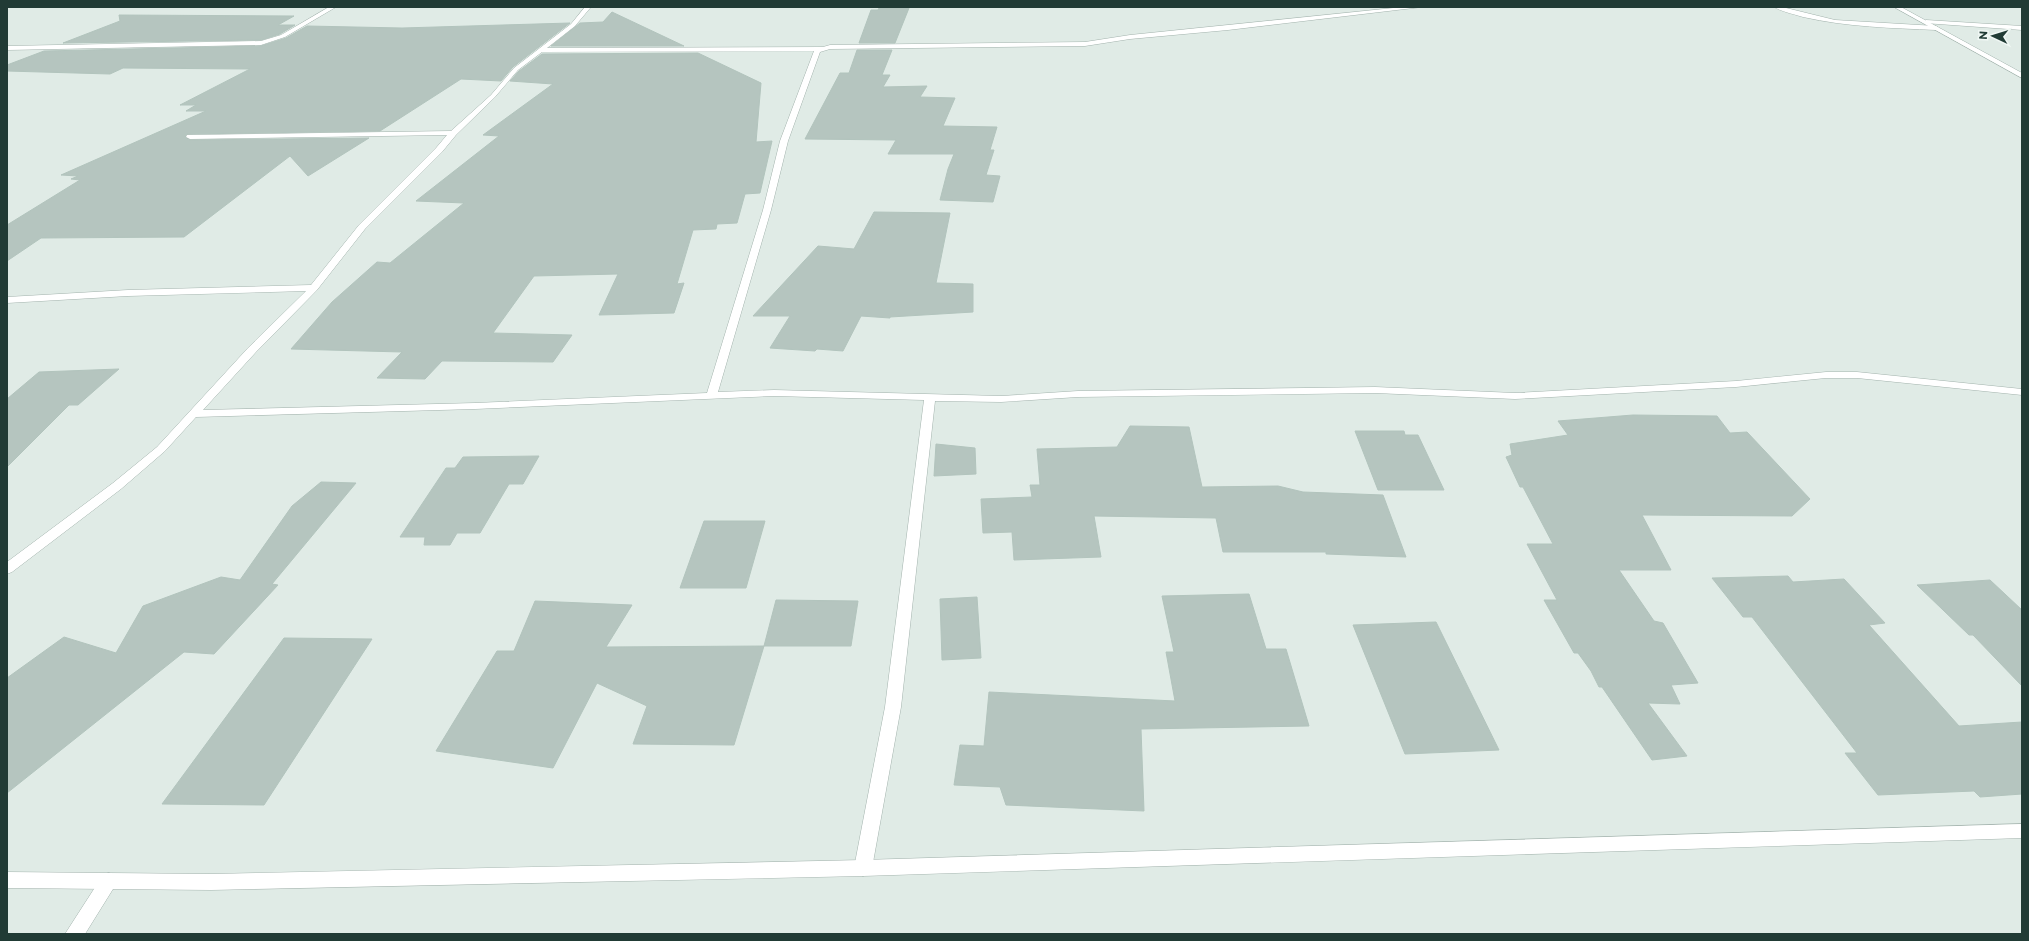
<svg xmlns="http://www.w3.org/2000/svg" width="2029" height="941" font-family="Montserrat,sans-serif">
  <style>
    .building { fill: #b5c5bf; stroke: #b2c4bd }
    .lines { fill: none; stroke-linecap: round; stroke-linejoin: round }
    .minor-casing { stroke: #a3b3ad; stroke-width: 1 }
    .tertiary-casing { stroke: #a3b3ad; stroke-width: 1 }
    .minor { fill: #fff; fill-rule: evenodd }
    .tertiary { fill: #fff; fill-rule: evenodd }
  </style>
  <rect width="100%" height="100%" fill="#e0ebe6"/>
  <!-- building -->
  <path class="building" d="M879,8H909L895,43H859L871,10H878Z
    M612,12L684,46H551L580,23L603,22Z
    M119,15L294,16L278,25H295L280,34L261,40L63,43L120,21Z
    M570,23L513,67L501,81L461,79L380,131L187,134L185,137L190,140L369,138L308,176L290,156L184,237L41,238L7,261V225L80,180L71,179L78,176L61,175L206,111H186L196,105H180L250,69L123,68L110,74L7,71V65L44,51L261,46L286,38L307,26L402,28Z
    M857,50H892L882,75H890L883,87L927,86L920,97L955,98L943,126L997,127L990,150H994L986,175L1000,176L993,202L940,200L948,169L954,154H888L896,140L805,139L840,73H849Z
    M698,53L761,83L756,142L772,141L760,193L745,194L737,223L717,224L716,229L693,230L677,284L684,283L674,313L599,315L618,274L534,276L493,333L572,335L553,362L442,361L425,379L377,378L402,352L291,349L332,302L377,262L390,263L464,203L416,201L499,136L483,135L553,84L510,81L519,71L542,54Z
    M874,212L950,213L936,283L973,284V312L890,317V318L861,316L843,351L817,349L815,351L770,348L790,316H753L818,246L854,249Z
    M119,369L78,405H69L7,467V399L39,372Z
    M1633,415L1717,416L1730,433L1747,432L1810,499L1792,516L1642,515L1671,570H1619L1654,621L1663,623L1698,683L1671,685L1680,704L1648,703L1687,756L1652,760L1602,687H1599L1591,671L1578,653H1574L1544,600H1557L1527,544H1553L1523,487H1520L1506,457L1512,455L1510,444L1568,435L1558,421Z
    M1130,426L1189,427L1202,487L1278,486L1303,492L1383,495L1406,557L1326,554V552H1223L1216,518L1094,516L1101,557L1014,560L1012,532L983,533L981,499L1032,497L1030,485H1040L1037,449L1117,447Z
    M1355,431H1404L1405,435H1418L1444,490H1378Z
    M936,444L975,448L976,474L934,476Z
    M539,456L523,484H509L480,533H457L450,545H424L425,537H400L446,468H455L463,457Z
    M321,482L356,483L272,584L278,585L214,654L184,652L7,793V678L64,637L116,653L143,606L221,577L240,580L292,506Z
    M704,521H765L746,588H680Z
    M1788,576L1793,582L1844,579L1885,623L1869,625L1959,726L2022,722V794L1980,797L1974,791L1878,795L1845,753H1857L1752,617H1743L1712,578Z
    M1990,580L2022,610V686L1973,635H1969L1917,585Z
    M1249,594L1266,649H1286L1309,726L1141,729L1144,811L1006,805L1000,787L954,785L960,745L984,746L989,692L1175,701L1166,652H1174L1162,596Z
    M977,597L981,658L942,660L940,599Z
    M776,600L858,601L851,646H764Z
    M535,601L632,605L606,647L764,646L734,745L633,744L647,706L597,683L553,768L436,751L497,651H514Z
    M1436,622L1499,750L1405,754L1353,625Z
    M284,638L372,639L264,805L162,804Z"/>
  <g class="lines">
    <defs>
      <path id="minor" d="M329,7H336L285,37L261,45L7,50V46L261,41L281,35Z
        M585,7H591L575,26L547,48L823,47L830,45L1085,42L1130,35L1403,7H1422L1228,30L1130,39L1085,46L830,49L820,52L788,141L771,210L718,392L774,390L1001,396L1078,391L1375,387L1515,393L1736,381L1826,372H1857L2022,389V395L1857,378H1826L1736,387L1515,399L1375,393L1078,397L1001,402L935,401L901,707L872,868L869,874L863,876L857,874L854,868L885,707L924,400L774,396L475,409L196,417L165,451L121,489L12,572L7,574V562L113,483L157,447L248,348L306,291L128,296L7,303V297L128,290L311,285L359,225L436,148L447,135L190,139L186,137L187,135L451,131L491,95L514,68L571,24ZM814,51L780,141L763,210L707,393L475,403L203,410L256,352L317,290L365,229L442,152L456,135L495,97L518,70L542,52Z
        M1774,7H1782L1835,20L1936,26L1939,28L1936,30C1892,28 1847,27 1803,17C1794,14 1782,12 1774,7Z
        M1926,20L2022,26V30L1924,23Z
        M109,873L115,875L118,881L85,934H65L103,875Z"/>
      <path id="tertiary" d="M1894,7H1901L2022,73V78Z
        M2022,824V838L863,876L211,890L7,888V872L211,874L863,860Z"/>
    </defs>
    <!-- minor casing -->
    <use href="#minor" class="minor-casing"/>
    <!-- tertiary casing -->
    <use href="#tertiary" class="tertiary-casing"/>
    <!-- minor -->
    <use href="#minor" class="minor"/>
    <!-- tertiary -->
    <use href="#tertiary" class="tertiary"/>
  </g>
  <!-- border -->
  <rect width="2029" height="941" fill="none" stroke="#213b35" stroke-width="16"/>
  <!-- north arrow -->
  <g transform="translate(1993 36) rotate(274)" stroke="#f0f7f4" stroke-width="3" paint-order="stroke">
  <path d="M0-3L7 15L0 10L-7 15Z" fill="#213b35"/>
  <text y="-6" font-size="11" font-weight="bold" text-anchor="middle" fill="#213b35">N</text>
  </g>
</svg>
